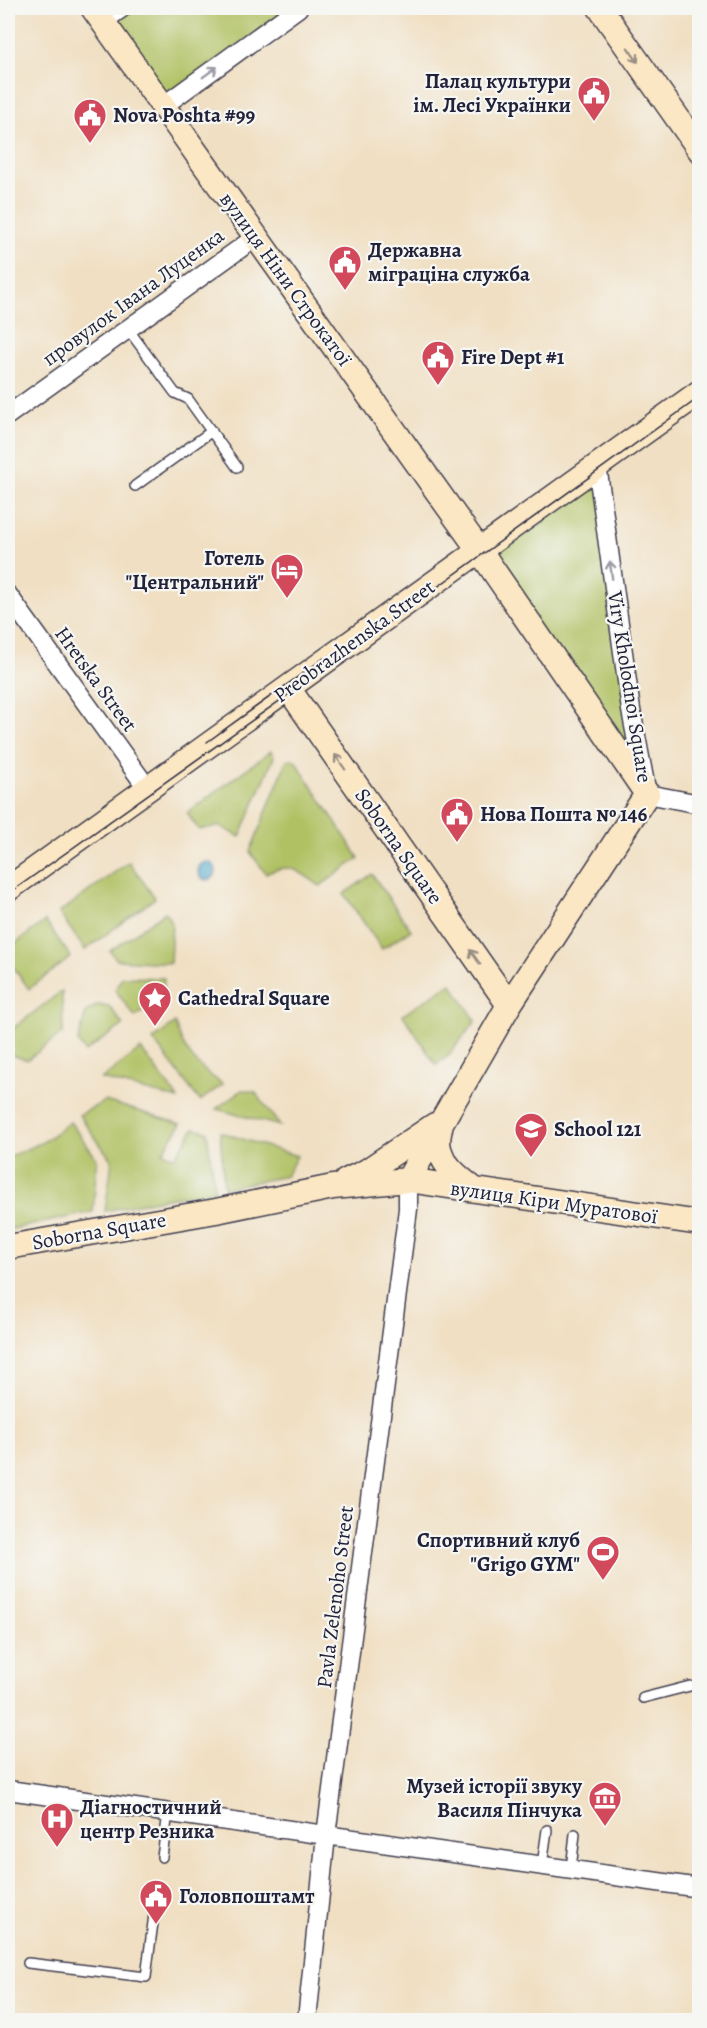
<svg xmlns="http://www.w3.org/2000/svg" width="707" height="2028" font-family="Alegreya,serif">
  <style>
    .green { fill: #b0c164; stroke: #697250; stroke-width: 1.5 }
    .water { fill: #4ca4c9; stroke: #376382; stroke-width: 1.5 }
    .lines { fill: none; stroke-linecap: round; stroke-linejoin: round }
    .lane-casing { stroke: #413e4f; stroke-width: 12 }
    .street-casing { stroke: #413e4f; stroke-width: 21 }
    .secondary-casing { stroke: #413e4f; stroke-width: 27 }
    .lane { stroke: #fff; stroke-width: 9 }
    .street { stroke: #fff; stroke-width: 18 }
    .secondary { stroke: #fbe7c3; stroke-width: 24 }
    .tram { stroke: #22223b; stroke-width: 1.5 }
    .oneway { stroke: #998e86 }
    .oneway2 { stroke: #9c9ca7 }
    .labels { text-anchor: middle; stroke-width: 4.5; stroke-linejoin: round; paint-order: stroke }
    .poi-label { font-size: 21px; font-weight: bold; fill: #22223b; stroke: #f6f6f2; text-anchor: start }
    .street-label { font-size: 21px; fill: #22223b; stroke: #f6f6f2 }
  </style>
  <rect width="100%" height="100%" fill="#f6f6f2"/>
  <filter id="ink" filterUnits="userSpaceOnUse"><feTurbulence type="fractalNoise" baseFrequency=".0167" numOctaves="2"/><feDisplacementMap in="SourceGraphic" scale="12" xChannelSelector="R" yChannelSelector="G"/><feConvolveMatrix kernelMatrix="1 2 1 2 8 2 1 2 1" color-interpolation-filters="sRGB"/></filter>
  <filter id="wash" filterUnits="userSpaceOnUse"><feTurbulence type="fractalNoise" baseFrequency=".008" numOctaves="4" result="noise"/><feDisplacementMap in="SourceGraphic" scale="24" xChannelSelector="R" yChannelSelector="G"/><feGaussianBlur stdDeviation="1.35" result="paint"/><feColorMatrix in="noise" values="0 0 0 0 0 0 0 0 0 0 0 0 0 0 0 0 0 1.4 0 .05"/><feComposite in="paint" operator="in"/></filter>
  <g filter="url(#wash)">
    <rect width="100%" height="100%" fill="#f0dfc2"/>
    <!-- green -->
    <path class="green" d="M125,8H290L163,101L105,21Z
      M597,465L647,794L480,550Z
      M271,751L274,757L240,837L220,826L199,830L187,813Z
      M287,760H295L359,858L320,886C300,872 290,861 266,874L250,852Z
      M129,862L155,898L85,950L59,913Z
      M372,874L411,930L382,949L344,894Z
      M165,912L172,923L170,963L117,960L110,951Z
      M45,921L71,957L29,989L8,960V949Z
      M122,977L164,978L163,996L135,1017L115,990Z
      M451,983L476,1021L447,1057L436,1065L403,1015Z
      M62,991L63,1033L27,1060L8,1054V1032Z
      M97,1005L110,1007L123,1025L85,1052L78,1042L86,1012Z
      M175,1023C183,1052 198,1068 223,1084L200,1101L153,1040Z
      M141,1049L178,1099L101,1079Z
      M242,1090L255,1092L280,1126L216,1109Z
      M105,1101L181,1124L163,1152L175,1157L194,1128L207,1131L215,1191L166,1198L105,1211L112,1161L79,1115Z
      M70,1122L97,1159L93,1212L8,1230V1157L43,1142Z
      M220,1132L297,1156L286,1176L224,1188Z"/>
    <!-- water -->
    <path class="water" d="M198 871a9 9 0 1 1 18 0a9 9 0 1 1-18 0Z"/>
  </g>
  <g filter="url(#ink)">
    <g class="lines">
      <defs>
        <path id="lane" d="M128,329L175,393L188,399L237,467
          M135,486L212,431
          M643,1698L690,1686
          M162,1857L168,1813
          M542,1865L547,1830
          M571,1869L575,1834
          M28,1963L146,1977L157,1891"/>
        <path id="street" d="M103,21L122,8
          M163,106L298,8
          M8,415L256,237
          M597,465L631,710L647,794L700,804
          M8,595L148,789
          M8,1790L700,1888
          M307,2020L326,1835L408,1209V1180"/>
        <path id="secondary" d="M93,8L482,554L647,794L509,1005L408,1180
          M600,8L700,150
          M288,688L509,1005
          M8,889L700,392
          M441,1123C440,1129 438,1136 438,1142C439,1163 459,1178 475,1190
          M346,1181L367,1171L435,1125
          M8,1247L216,1211L333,1187L408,1180L700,1223"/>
      </defs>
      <!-- lane casing -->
      <use href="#lane" class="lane-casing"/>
      <!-- street casing -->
      <use href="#street" class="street-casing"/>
      <!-- secondary casing -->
      <use href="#secondary" class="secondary-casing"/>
      <!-- lane -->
      <use href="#lane" class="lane"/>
      <!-- street -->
      <use href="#street" class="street"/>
      <!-- secondary -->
      <use href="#secondary" class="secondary"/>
      <!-- tram -->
      <path class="tram" d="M207,742L324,658
        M8,894L292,692L700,397"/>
    </g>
    <!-- one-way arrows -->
    <defs><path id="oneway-shaft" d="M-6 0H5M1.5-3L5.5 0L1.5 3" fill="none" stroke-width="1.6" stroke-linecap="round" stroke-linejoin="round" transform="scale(1.5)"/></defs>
    <g class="oneway">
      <use href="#oneway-shaft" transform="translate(633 55) rotate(55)"/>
      <use href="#oneway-shaft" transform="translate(340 762) rotate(-125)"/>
      <use href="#oneway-shaft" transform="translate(475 957) rotate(-125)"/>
    </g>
    <g class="oneway2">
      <use href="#oneway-shaft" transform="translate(210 72) rotate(-36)"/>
      <use href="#oneway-shaft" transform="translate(611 570) rotate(-98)"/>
    </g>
  </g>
  <!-- icons -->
  <defs>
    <symbol id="civic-pin" viewBox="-11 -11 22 30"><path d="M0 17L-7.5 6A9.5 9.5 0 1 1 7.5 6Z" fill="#d1495b" stroke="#f6f6f2"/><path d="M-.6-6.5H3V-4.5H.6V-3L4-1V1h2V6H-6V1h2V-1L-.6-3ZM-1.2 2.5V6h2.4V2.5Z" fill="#fff"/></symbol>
    <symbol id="hotel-pin" viewBox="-11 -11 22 30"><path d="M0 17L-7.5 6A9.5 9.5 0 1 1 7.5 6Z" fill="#d1495b" stroke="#f6f6f2"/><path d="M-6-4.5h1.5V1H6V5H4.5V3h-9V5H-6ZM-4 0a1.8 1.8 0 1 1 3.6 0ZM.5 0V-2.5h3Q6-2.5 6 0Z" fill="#fff"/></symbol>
    <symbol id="sight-pin" viewBox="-11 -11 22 30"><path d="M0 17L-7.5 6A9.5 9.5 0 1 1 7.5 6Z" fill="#d1495b" stroke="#f6f6f2"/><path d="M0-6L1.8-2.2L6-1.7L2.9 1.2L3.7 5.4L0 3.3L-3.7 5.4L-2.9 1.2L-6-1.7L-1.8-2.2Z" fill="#fff"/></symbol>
    <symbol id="school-pin" viewBox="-11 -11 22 30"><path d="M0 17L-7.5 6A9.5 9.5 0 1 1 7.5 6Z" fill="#d1495b" stroke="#f6f6f2"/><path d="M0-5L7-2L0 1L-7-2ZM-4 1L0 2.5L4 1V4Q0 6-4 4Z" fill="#fff"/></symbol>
    <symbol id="stadium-pin" viewBox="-11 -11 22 30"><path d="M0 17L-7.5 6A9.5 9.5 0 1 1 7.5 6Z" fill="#d1495b" stroke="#f6f6f2"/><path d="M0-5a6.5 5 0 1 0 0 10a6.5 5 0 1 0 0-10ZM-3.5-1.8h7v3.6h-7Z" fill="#fff"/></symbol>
    <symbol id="museum-pin" viewBox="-11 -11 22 30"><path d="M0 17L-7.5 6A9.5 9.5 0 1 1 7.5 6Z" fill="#d1495b" stroke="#f6f6f2"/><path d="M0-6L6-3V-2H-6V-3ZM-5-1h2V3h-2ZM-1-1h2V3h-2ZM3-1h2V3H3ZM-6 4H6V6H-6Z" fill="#fff"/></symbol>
    <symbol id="hospital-pin" viewBox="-11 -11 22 30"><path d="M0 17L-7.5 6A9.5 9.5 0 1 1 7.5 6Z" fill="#d1495b" stroke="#f6f6f2"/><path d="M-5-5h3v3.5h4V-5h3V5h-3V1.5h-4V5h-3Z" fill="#fff"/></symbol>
  </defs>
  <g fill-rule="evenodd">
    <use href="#civic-pin" x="575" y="74" width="38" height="52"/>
    <use href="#civic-pin" x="71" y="96" width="38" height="52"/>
    <use href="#civic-pin" x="326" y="243" width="38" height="52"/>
    <use href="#civic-pin" x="419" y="338" width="38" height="52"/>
    <use href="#hotel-pin" x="268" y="551" width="38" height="52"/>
    <use href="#civic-pin" x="438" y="795" width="38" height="52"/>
    <use href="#sight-pin" x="136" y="979" width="38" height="52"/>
    <use href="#school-pin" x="512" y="1110" width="38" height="52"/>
    <use href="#stadium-pin" x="584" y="1533" width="38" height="52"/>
    <use href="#museum-pin" x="586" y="1779" width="38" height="52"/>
    <use href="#hospital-pin" x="38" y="1800" width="38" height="52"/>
    <use href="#civic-pin" x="137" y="1877" width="38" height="52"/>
  </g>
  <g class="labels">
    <!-- poi labels -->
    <g class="poi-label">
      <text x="571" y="88" text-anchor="end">Палац культури<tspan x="571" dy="24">ім. Лесі Українки</tspan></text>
      <text x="113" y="122">Nova Poshta #99</text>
      <text x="368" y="257">Державна<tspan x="368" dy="24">міграціна служба</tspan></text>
      <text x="461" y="364">Fire Dept #1</text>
      <text x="264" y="565" text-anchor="end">Готель<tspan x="264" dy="24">"Центральний"</tspan></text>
      <text x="480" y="821">Нова Пошта № 146</text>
      <text x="178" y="1005">Cathedral Square</text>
      <text x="554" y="1136">School 121</text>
      <text x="580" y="1547" text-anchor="end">Спортивний клуб<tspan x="580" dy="24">"Grigo GYM"</tspan></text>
      <text x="582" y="1793" text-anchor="end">Музей історії звуку<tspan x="582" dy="24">Василя Пінчука</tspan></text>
      <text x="80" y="1814">Діагностичний<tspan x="80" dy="24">центр Резника</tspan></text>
      <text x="179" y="1903">Головпоштамт</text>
    </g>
    <!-- street labels -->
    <g class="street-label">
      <text transform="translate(286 279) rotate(54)" y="7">вулиця Ніни Строкатої</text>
      <text transform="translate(133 297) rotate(-36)" y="7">провулок Івана Луценка</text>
      <text transform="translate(354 641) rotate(-36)" y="7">Preobrazhenska Street</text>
      <text transform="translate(96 679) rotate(54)" y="7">Hretska Street</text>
      <text transform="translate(630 687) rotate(81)" y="7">Viry Kholodnoi Square</text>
      <text transform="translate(399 846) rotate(55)" y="7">Soborna Square</text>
      <text transform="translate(554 1202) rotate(8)" y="7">вулиця Кіри Муратової</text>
      <text transform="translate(99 1231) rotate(-10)" y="7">Soborna Square</text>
      <text transform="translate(335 1597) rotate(-83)" y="7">Pavla Zelenoho Street</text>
    </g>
  </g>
  <!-- margin -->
  <rect width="707" height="2028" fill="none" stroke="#f6f6f2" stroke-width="30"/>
</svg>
